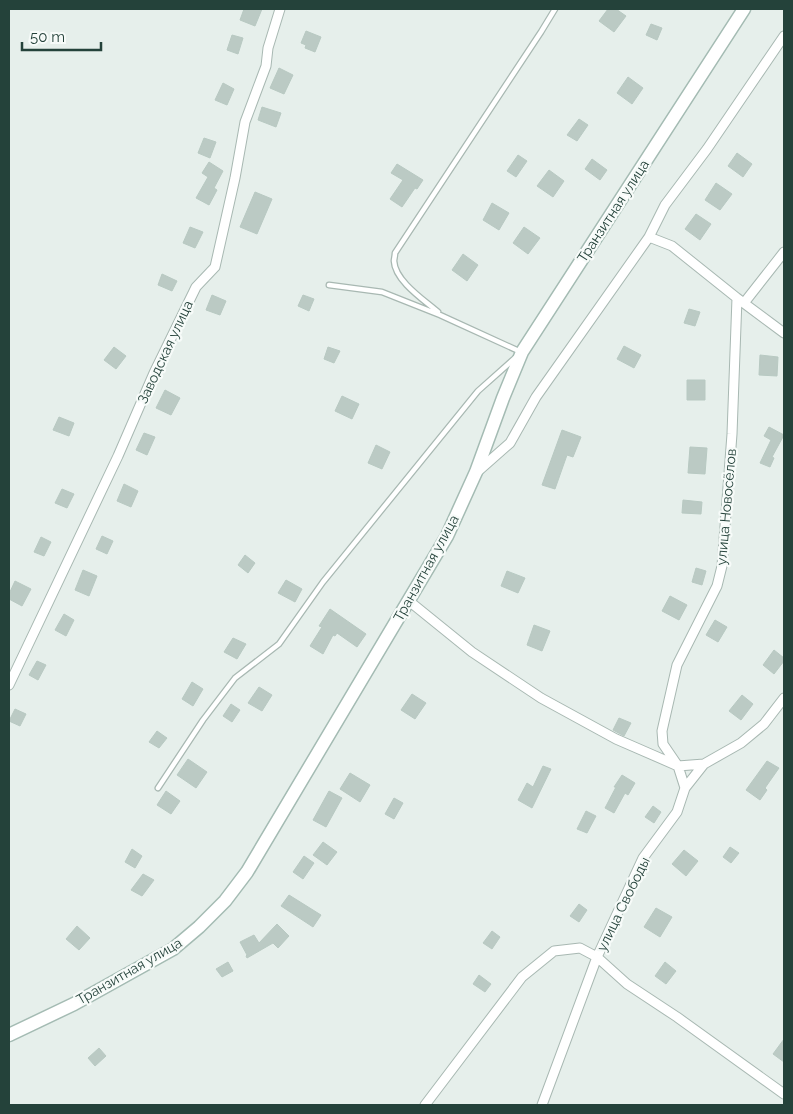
<svg xmlns="http://www.w3.org/2000/svg" width="793" height="1114" font-family="Raleway,sans-serif">
  <style>
    .building { fill: #bbcac4; stroke: #b8c9c2 }
    .lines { fill: none; stroke-linecap: round; stroke-linejoin: round }
    .lane-casing { stroke: #a8b8b2; stroke-width: 7 }
    .street-casing { stroke: #a8b8b2; stroke-width: 11 }
    .secondary-casing { stroke: #a4bbb3; stroke-width: 15 }
    .lane { stroke: #fff; stroke-width: 4.5 }
    .street { stroke: #fff; stroke-width: 9 }
    .secondary { stroke: #fff; stroke-width: 12 }
    .labels { text-anchor: middle; stroke-width: 4.5; stroke-linejoin: round; paint-order: stroke }
    .street-label { font-size: 14px; fill: #24423a; stroke: #f7fbf9 }
  </style>
  <rect width="100%" height="100%" fill="#e6efeb"/>
  <!-- building -->
  <path class="building" d="M244,9H262L255,26L240,20Z
    M608,9H616L626,16L614,32L599,21Z
    M651,24L662,28L657,40L646,35Z
    M306,31L321,37L315,52L305,48L306,45L301,43Z
    M232,35L243,38L238,54L227,50Z
    M279,68L293,75L284,94L270,88Z
    M628,77L643,88L632,104L617,93Z
    M223,83L234,89L227,105L215,100Z
    M262,107L281,113L276,127L258,120Z
    M579,119L588,125L577,141L567,135Z
    M204,138L216,142L210,158L198,153Z
    M737,153L752,164L743,177L728,166Z
    M518,155L527,161L516,177L507,171Z
    M592,159L607,170L600,180L585,169Z
    M209,162L223,171L214,188L217,190L209,205L196,198L208,177L202,173Z
    M397,164L423,180L417,189L415,188L402,207L390,199L403,180L391,173Z
    M549,170L564,181L553,197L537,186Z
    M716,183L732,194L720,210L705,200Z
    M255,192L272,199L257,234L240,227Z
    M492,203L509,213L499,230L483,220Z
    M696,214L711,224L700,240L685,229Z
    M190,227L203,232L195,248L183,243Z
    M524,227L540,238L528,254L513,243Z
    M463,254L478,265L467,281L452,270Z
    M162,274L177,281L172,291L158,285Z
    M212,295L226,301L220,315L206,310Z
    M303,295L314,299L309,311L298,306Z
    M689,309L700,312L695,326L684,323Z
    M624,346L641,355L634,368L617,359Z
    M114,347L126,356L116,369L104,360Z
    M328,347L340,351L334,363L324,359Z
    M760,355L778,357L777,376L759,375Z
    M687,380H705V400H687Z
    M165,390L180,398L171,415L156,408Z
    M342,396L359,404L352,419L335,411Z
    M59,417L74,423L69,436L53,430Z
    M769,427L784,435L772,457L774,458L770,467L760,463L771,440L764,436Z
    M562,430L581,437L573,457L567,455L555,489L542,485Z
    M144,433L155,437L147,455L136,450Z
    M376,445L390,452L382,469L368,463Z
    M690,447L707,448L705,474L688,473Z
    M124,484L138,491L131,507L117,501Z
    M62,489L74,494L67,508L55,503Z
    M683,500L702,502L701,514L682,513Z
    M102,536L113,541L107,554L96,549Z
    M41,537L51,542L44,556L34,552Z
    M245,555L255,563L248,573L238,565Z
    M696,568L706,571L702,585L692,582Z
    M83,570L97,576L89,596L75,590Z
    M507,571L525,578L518,593L501,586Z
    M286,580L302,589L295,602L278,593Z
    M15,581L31,589L22,606L9,599V594Z
    M670,596L687,605L679,620L662,611Z
    M330,609L366,634L357,647L337,633L335,636L333,635L323,654L310,646L322,627L319,626Z
    M64,614L74,620L66,636L55,630Z
    M715,620L727,627L718,642L706,635Z
    M534,625L550,631L542,651L527,645Z
    M233,638L246,644L237,659L224,652Z
    M774,650L784,658V661L774,674L763,665Z
    M37,661L46,665L38,680L29,675Z
    M192,682L203,689L193,706L182,699Z
    M259,687L272,695L262,711L248,703Z
    M412,694L426,703L415,719L401,710Z
    M742,695L753,704L741,720L729,711Z
    M231,704L240,710L232,722L223,716Z
    M15,709L26,714L20,726L9,721Z
    M619,718L631,723L624,736L613,730Z
    M157,731L167,738L159,748L149,742Z
    M188,759L207,772L196,788L177,775Z
    M767,761L779,768L765,788L767,790L760,800L746,790Z
    M543,766L551,769L532,808L518,800L527,783L533,787Z
    M350,773L370,785L360,802L340,789Z
    M622,775L635,783L628,795L625,793L614,813L605,808L616,787H614Z
    M166,791L180,801L171,814L157,805Z
    M329,791L342,798L326,827L313,820Z
    M394,798L403,803L394,819L385,814Z
    M653,806L661,812L654,823L645,817Z
    M586,811L596,816L587,833L577,829Z
    M323,842L337,852L327,865L313,855Z
    M730,847L739,853L731,863L723,857Z
    M132,849L142,856L135,868L125,862Z
    M684,850L698,861L686,876L672,864Z
    M304,856L314,863L303,879L293,872Z
    M143,874L154,880L142,896L131,890Z
    M289,895L321,915L313,927L281,906Z
    M579,904L587,910L579,922L570,916Z
    M656,908L672,917L660,937L644,927Z
    M277,924L289,936L278,948L273,943L247,958L246,956L247,955L240,942L254,935L259,943Z
    M77,926L90,938L79,950L66,939Z
    M492,931L500,937L492,949L483,943Z
    M228,962L233,971L222,977L216,969Z
    M665,962L676,971L666,984L655,976Z
    M479,975L491,984L485,992L473,984Z
    M784,1039V1062L773,1054Z
    M99,1048L106,1056L95,1066L88,1058Z"/>
  <g class="lines">
    <defs>
      <path id="lane" d="M329,285L382,292L440,315L521,352
        M438,312C424,300 395,281 394,261C394,259 395,256 395,253L541,32L555,9
        M158,788L203,720L235,678L279,644L323,582L478,391L515,358"/>
      <path id="street" d="M649,237L672,246L737,298L784,333
        M744,303L784,252
        M477,472L510,443L536,397L649,237L665,205L707,149L784,36
        M409,601L472,652L541,698L616,739L678,766L704,764
        M9,685L118,456L154,373L196,287L215,267L235,178L245,122L266,66L268,48L280,9
        M784,698L764,724L741,743L704,764L685,788L677,812L643,858L597,957L627,984L677,1017L784,1094
        M685,788L678,766L663,744L662,731L677,665L717,586L722,566L732,434L737,298
        M425,1105L522,977L554,951L580,948L597,957L542,1105"/>
      <path id="secondary" d="M9,1035L74,1004L173,949L199,927L225,901L247,872L447,536L476,472L503,398L522,352L744,9"/>
    </defs>
    <!-- lane casing -->
    <use href="#lane" class="lane-casing"/>
    <!-- street casing -->
    <use href="#street" class="street-casing"/>
    <!-- secondary casing -->
    <use href="#secondary" class="secondary-casing"/>
    <!-- lane -->
    <use href="#lane" class="lane"/>
    <!-- street -->
    <use href="#street" class="street"/>
    <!-- secondary -->
    <use href="#secondary" class="secondary"/>
  </g>
  <g class="labels">
    <!-- street labels -->
    <g class="street-label">
      <text transform="translate(613 211) rotate(-57)" y="5">Транзитная улица</text>
      <text transform="translate(165 352) rotate(-65)" y="5">Заводская улица</text>
      <text transform="translate(726 507) rotate(-85)" y="5">улица Новосёлов</text>
      <text transform="translate(426 568) rotate(-61)" y="5">Транзитная улица</text>
      <text transform="translate(623 904) rotate(-64)" y="5">улица Свободы</text>
      <text transform="translate(129 971) rotate(-30)" y="5">Транзитная улица</text>
    </g>
  </g>
  <!-- border -->
  <rect width="793" height="1114" fill="none" stroke="#24423a" stroke-width="20"/>
  <!-- scale -->
  <path d="M22 42v8h79v-8" fill="none" stroke="#24423a" stroke-width="2.5"/>
  <text x="30" y="42" font-size="15" fill="#24423a" stroke="#f7fbf9" stroke-width="4" paint-order="stroke">50 m</text>
</svg>
